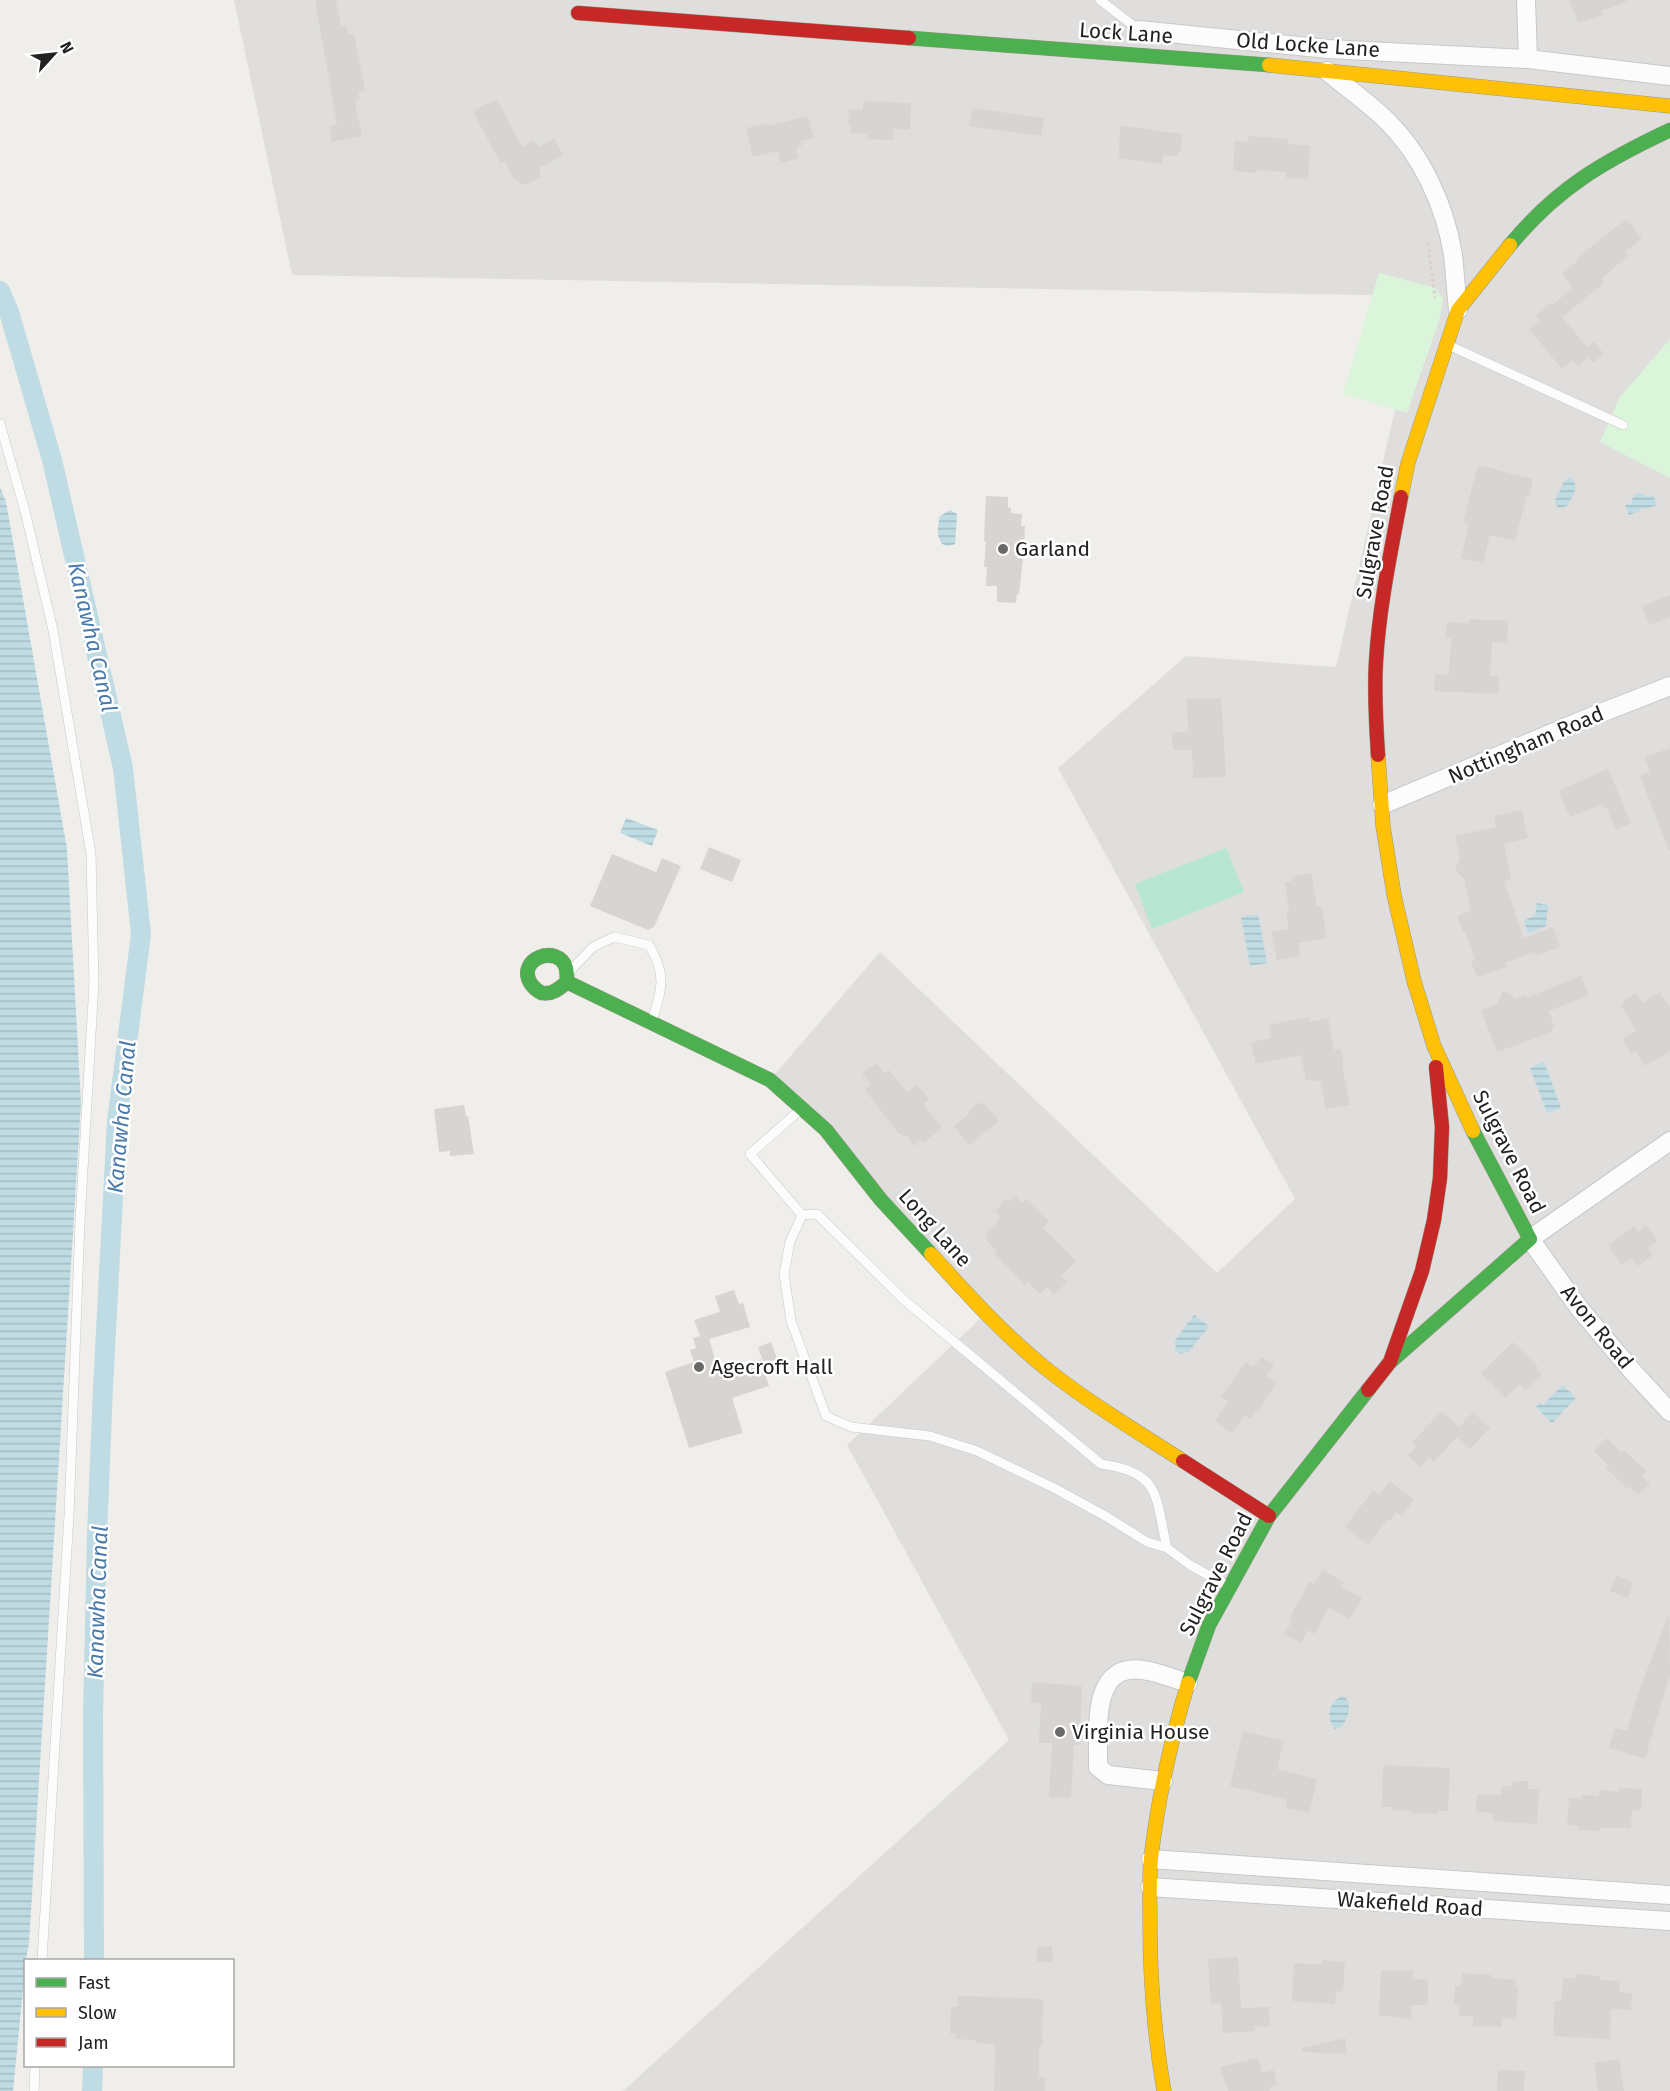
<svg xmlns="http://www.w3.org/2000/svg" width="1670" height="2091" font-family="'Fira Sans',sans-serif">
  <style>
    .residential { fill: #dfdedc }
    .park { fill: #daf5da }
    .pitch { fill: #b7e6d2 }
    .water { fill: url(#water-rules) }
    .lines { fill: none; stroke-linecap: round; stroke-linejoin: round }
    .canal { stroke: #bfdbe3; stroke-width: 20 }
    .building { fill: #d7d4d2 }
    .lane-casing { stroke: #c9c8c7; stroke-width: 10 }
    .street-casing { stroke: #c9c8c7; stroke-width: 20 }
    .fast-casing { stroke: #999a82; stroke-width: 15 }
    .slow-casing { stroke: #999a82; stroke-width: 15 }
    .jam-casing { stroke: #999a82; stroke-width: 15 }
    .path { stroke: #dccecd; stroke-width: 3; stroke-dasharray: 3 3; stroke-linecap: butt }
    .lane { stroke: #fdfcfc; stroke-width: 9 }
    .street { stroke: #fdfcfc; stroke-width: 18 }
    .fast { stroke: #4caf50; stroke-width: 14 }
    .slow { stroke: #ffc107; stroke-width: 14 }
    .jam { stroke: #c62828; stroke-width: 14 }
    .poi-dot { fill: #6a6968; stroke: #fff; stroke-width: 2 }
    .labels { text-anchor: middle; stroke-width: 5; stroke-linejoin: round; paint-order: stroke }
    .street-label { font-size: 21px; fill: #222; stroke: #fff }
    .poi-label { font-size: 21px; fill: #222; stroke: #fff; text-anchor: start }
    .water-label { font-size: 22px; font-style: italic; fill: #4a7aab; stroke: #fff }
  </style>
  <defs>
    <pattern id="water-rules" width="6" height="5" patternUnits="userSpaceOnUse" patternTransform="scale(1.5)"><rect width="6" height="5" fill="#bfdbe3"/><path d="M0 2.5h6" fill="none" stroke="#a4bcc2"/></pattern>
  </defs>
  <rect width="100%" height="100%" fill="#f0eeeb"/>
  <!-- residential -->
  <path class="residential" d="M234,0H1670V2091H623L1009,1740L847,1445L985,1314L770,1080L880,952L1217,1273L1295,1199L1058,768L1186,656L1336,667L1421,296L292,275Z"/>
  <!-- park -->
  <path class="park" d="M1379,273L1436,288L1443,299L1440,318L1407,413L1343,394Z
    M1670,339V478L1600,442L1620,397Z"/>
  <!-- pitch -->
  <path class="pitch" d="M1226,848L1244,892L1152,929L1135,884Z"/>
  <!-- water -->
  <path class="water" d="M1568,478H1572C1580,490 1572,496 1567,506L1558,508L1555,503C1555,497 1561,491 1563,483Z
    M0,487L6,502L67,849L81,1103L29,1943L26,1960L13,2091H0Z
    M1637,493H1641L1646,497L1653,495L1657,505L1646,509L1642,507L1640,511L1629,515L1625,505L1632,503V499Z
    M950,510L957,514L955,544C936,552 936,529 940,516Z
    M626,818L658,830L652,846L620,833Z
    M1537,903L1548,905L1546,926L1528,933L1524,921L1535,915Z
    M1258,914L1267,963L1250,966L1241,917Z
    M1544,1062L1561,1108L1547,1113L1530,1068Z
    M1194,1315L1209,1326L1188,1353L1186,1351L1181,1354L1175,1351L1176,1344L1174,1342Z
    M1563,1385L1576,1398L1552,1423L1536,1407L1540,1402L1543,1405Z
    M1342,1696L1346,1698C1352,1707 1348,1719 1341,1727L1335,1729C1325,1718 1329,1702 1342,1696Z"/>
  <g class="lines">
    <!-- canal -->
    <path class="canal" d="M0,291L9,312L52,460L123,768L141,934L117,1121L103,1388L97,1535L93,1716L94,1960
      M92,2091L93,2066"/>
  </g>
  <!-- building -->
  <path class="building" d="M315,0H336L341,26L347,25L348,34L354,33L365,91L358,92L360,100L355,101L362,136L332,142L329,126L337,124Z
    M1569,0H1627V2L1601,11L1602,15L1578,23Z
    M497,100L522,147L534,140L538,147L554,138L563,155L539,168L541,177L526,184H522L514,179L505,161L500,163L473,111L489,102L490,104Z
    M863,101L911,103L910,130L893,129V140L867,139V134L850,133L851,124H848L849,109L863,110Z
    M972,108L1044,118L1041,136L969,126Z
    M808,116L814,138L800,141L802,146L796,148L799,158L781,163L778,151L753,157L746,128L767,123V126Z
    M1124,126L1182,134L1181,152H1178V156L1163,155L1162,164L1119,158L1120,127Z
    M1249,136L1288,139V144L1310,146L1308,179L1286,178V172L1257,170V173L1233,171L1235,141L1248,142Z
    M1626,219L1642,238L1625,252L1628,256L1601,279L1604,283L1562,317L1587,347L1593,341L1604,354L1593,363L1588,358L1578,366L1573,360L1562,369L1529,329L1540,320L1536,315L1551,303L1552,305L1573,288L1562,274L1579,260L1577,258Z
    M1478,465L1533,479L1529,496L1527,495L1515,541L1490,535L1483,563L1461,558L1469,524L1463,522Z
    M986,496L1008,497V507L1011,508V513L1022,514L1021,526H1025L1024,550L1019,594H1017L1016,603L997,602V586H986L987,567H984L986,541H984Z
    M1670,595V617L1649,625L1642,606Z
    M1469,619L1508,621L1507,643L1492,642L1490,676L1499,677L1498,694L1434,691L1435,674L1449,675L1451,638H1446L1447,622L1469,623Z
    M1221,698L1226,777L1193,778L1192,750H1173L1172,732H1188L1187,699Z
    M1670,748V849L1669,850L1640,776L1650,772L1645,757Z
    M1608,769L1631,823L1616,830L1606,807L1604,808L1602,804L1570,817L1558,791Z
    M1522,810L1528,838L1504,844L1511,880L1504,881L1524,938L1553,927L1560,947L1536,956L1535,952L1505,963L1506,967L1477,977L1471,961L1475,959L1465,931L1463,932L1457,916L1471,911L1464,879L1455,869L1460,858L1455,836L1496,827L1494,816Z
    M709,847L741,860L732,882L700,869Z
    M612,854L656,872L662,858L681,866L654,927L648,930L590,906Z
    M1311,873L1317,906H1321L1327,938L1298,943L1301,956L1277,960L1271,932L1289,929L1286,913L1289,912L1285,882L1292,881V877Z
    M1581,976L1589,995L1549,1011L1554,1026L1550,1033L1497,1052L1481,1010L1497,1004L1503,991L1513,996L1515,999L1525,995L1526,998Z
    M1660,992L1670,1008V1051L1645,1066L1636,1051L1631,1054L1622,1039L1636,1031L1621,1006L1625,1004L1623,1001L1636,993L1642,1003Z
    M1309,1017L1310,1022L1328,1018L1334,1050L1341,1049L1344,1065H1342L1350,1105L1326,1109L1320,1081L1306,1080L1301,1055L1256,1064L1251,1042L1271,1038L1269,1025Z
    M876,1063L885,1074L889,1070L907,1092L917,1085L929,1099L923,1104L942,1128L923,1143L921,1140L914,1146L906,1135L904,1137L900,1133L899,1134L865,1090L871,1085L862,1074Z
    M979,1102L981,1105L984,1103L999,1121L969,1145L954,1126L970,1113L968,1111Z
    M464,1105L466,1116H468L474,1154L450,1156V1151L439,1152L434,1109Z
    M1015,1195L1022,1203L1026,1199L1049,1221L1043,1228L1076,1261L1061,1276L1067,1282L1054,1295L1047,1287L1040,1294L1028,1282L1025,1285L995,1254L997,1252L986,1240L988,1238L984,1235L999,1220L997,1219L1000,1216L995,1211L1006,1199L1009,1202Z
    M1646,1225L1658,1241L1648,1248L1653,1255L1638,1266L1632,1258L1622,1265L1608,1245L1634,1226L1638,1232Z
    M734,1290L739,1304L743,1303L750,1327L709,1339L719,1372L761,1359L769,1386L732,1398L743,1433L689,1448L665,1372L694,1362L690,1350L696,1348L693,1338L700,1336L694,1320L720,1312L715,1296Z
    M771,1342L777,1359L764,1364L758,1347Z
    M1513,1342L1538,1367L1536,1369L1542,1375L1526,1390L1520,1384L1505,1398L1481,1373Z
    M1261,1357L1274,1365L1266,1376L1276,1383L1258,1412L1256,1411L1251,1419L1245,1415L1232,1433L1215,1421L1228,1402L1221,1397L1246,1362L1253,1367Z
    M1442,1411L1459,1427L1473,1412L1490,1428L1470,1449L1457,1437L1434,1462L1429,1458L1420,1467L1408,1455L1417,1446L1412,1442Z
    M1607,1438L1621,1452L1624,1450L1646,1471L1642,1476L1650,1483L1638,1495L1630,1487L1628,1489L1606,1468L1608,1465L1594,1451Z
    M1390,1481L1414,1500L1402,1516L1396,1512L1390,1521L1388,1519L1368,1545L1345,1527L1373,1490L1379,1495Z
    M1322,1570L1344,1582L1341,1587L1362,1598L1350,1619L1329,1607L1315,1634L1308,1630L1301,1643L1284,1634L1292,1621L1289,1619L1309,1582L1314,1584Z
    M1617,1575L1634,1583L1627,1598L1610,1591Z
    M1669,1614L1670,1674L1645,1759L1609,1748L1615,1728L1627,1731L1639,1691Z
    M1032,1682L1082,1686L1080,1745H1074L1071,1798L1049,1797L1052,1743H1039L1041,1703L1031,1702Z
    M1243,1731L1284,1741L1277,1769L1317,1779L1309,1813L1286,1808L1287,1800L1230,1786Z
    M1383,1765L1450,1768L1448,1811H1438V1814L1410,1813V1811L1393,1810V1807H1382Z
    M1513,1781H1529L1528,1789H1539L1537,1824L1493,1821V1813L1476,1812L1477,1794L1501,1795L1502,1786H1513Z
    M1619,1788L1642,1789L1641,1811L1632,1810L1631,1828H1600V1831L1579,1830V1826L1567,1825L1569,1798L1581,1799V1795L1599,1796V1790L1619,1792Z
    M1052,1946L1053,1962H1037V1947Z
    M1238,1957L1241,2008L1269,2007L1270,2026L1255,2027V2031L1223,2033L1221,2003L1211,2004L1208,1959Z
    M1322,1960L1345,1962L1343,1992L1336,1991L1335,2004L1292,2001L1294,1963L1322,1965Z
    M1381,1970L1413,1971L1412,1979L1428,1980V2005H1411V2019L1379,2015Z
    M1462,1973L1492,1975V1978L1516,1980L1515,1986H1518L1516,2019L1502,2018V2027L1473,2026V2016H1459V2005H1454L1455,1986H1461Z
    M1577,1974L1600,1976V1980L1620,1981L1619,1992L1632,1993L1631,2010L1611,2009L1610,2039L1553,2036L1555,2001H1561L1563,1978H1576Z
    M958,1996L1043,1999L1042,2046H1039V2077H1045V2091H994L995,2044L975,2043V2040L956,2039V2034H950L951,2007H957Z
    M1346,2038V2054L1302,2052V2048Z
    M1258,2058L1262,2073L1274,2070L1277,2086L1269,2087L1270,2091H1228L1220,2067Z
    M1619,2059L1624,2091H1598L1594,2063Z
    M1498,2070L1525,2071L1524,2091H1497Z"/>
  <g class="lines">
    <defs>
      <path id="lane" d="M1100,0L1139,30
        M1448,345L1623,425
        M0,424L25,511L53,630L91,854L94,983L80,1221L69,1515L42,1960
        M569,972L593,947L614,937L649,945C667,976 662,988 652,1021
        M800,1110L750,1154L802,1215L790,1242L784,1274L791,1321L826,1416L851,1427L930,1436L977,1451L1054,1488L1107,1517L1147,1542L1167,1548L1190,1565L1228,1586
        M802,1215L817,1214L904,1300L1101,1464C1162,1472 1155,1497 1167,1548
        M34,2091L35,2066"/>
      <path id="street" d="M1526,0L1528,59
        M1139,30L1328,49L1528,59L1670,76
        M1327,71C1346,87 1366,101 1384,118C1421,153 1445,205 1453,255C1455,273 1456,292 1458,310
        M1382,805L1578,722L1670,686
        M1670,1141L1530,1239L1579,1308L1633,1372L1670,1412
        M1163,1781L1108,1775L1098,1767C1099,1733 1089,1662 1143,1670C1158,1672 1174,1679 1188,1683
        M1151,1859L1670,1895
        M1150,1887L1670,1921"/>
      <path id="fast" d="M909,38L1269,65
        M1510,245C1557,188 1604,161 1670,130
        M567,982C560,988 552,995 542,993C537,991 534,988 531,984C515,959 558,943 566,968C567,972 567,978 567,982L770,1080L826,1130L881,1200L931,1254
        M1390,1362L1530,1239L1473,1131
        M1188,1683L1209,1625L1269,1516L1368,1390"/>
      <path id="slow" d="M1269,65L1670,106
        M1401,497L1408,463L1458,310L1510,245
        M1378,755L1383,826L1394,895L1414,981L1434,1046L1473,1131
        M931,1254C968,1295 1005,1336 1049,1371C1091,1404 1138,1432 1183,1461
        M1164,2091C1154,2034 1150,1980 1150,1922C1150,1901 1149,1879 1151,1858C1158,1798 1171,1740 1188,1683"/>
      <path id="jam" d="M578,13L909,38
        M1378,755C1376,724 1374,693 1376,662C1379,607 1391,551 1401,497
        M1368,1390L1390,1362L1422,1271L1434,1220L1440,1178L1442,1127L1436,1067
        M1183,1461L1269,1516"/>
    </defs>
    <!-- lane casing -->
    <use href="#lane" class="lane-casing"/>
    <!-- street casing -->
    <use href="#street" class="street-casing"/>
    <!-- fast casing -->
    <use href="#fast" class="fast-casing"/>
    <!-- slow casing -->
    <use href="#slow" class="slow-casing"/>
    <!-- jam casing -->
    <use href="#jam" class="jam-casing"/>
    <!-- path -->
    <path class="path" d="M1428,243L1435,298"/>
    <!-- lane -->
    <use href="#lane" class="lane"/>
    <!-- street -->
    <use href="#street" class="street"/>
    <!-- fast -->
    <use href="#fast" class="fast"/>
    <!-- slow -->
    <use href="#slow" class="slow"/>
    <!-- jam -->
    <use href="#jam" class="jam"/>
  </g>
  <!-- markers -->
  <g class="poi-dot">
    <circle cx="1003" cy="549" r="6"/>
    <circle cx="699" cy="1367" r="6"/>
    <circle cx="1060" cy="1732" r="6"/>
  </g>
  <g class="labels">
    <!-- street labels -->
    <g class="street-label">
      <text transform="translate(1126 33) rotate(4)" y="7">Lock Lane</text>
      <text transform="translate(1308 45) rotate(4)" y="7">Old Locke Lane</text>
      <text transform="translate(1375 532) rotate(-80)" y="7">Sulgrave Road</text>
      <text transform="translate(1526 745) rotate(-23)" y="7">Nottingham Road</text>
      <text transform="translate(1509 1152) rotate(63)" y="7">Sulgrave Road</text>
      <text transform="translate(935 1228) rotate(48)" y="7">Long Lane</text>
      <text transform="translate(1597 1327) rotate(51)" y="7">Avon Road</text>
      <text transform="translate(1216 1574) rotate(-63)" y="7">Sulgrave Road</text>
      <text transform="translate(1410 1904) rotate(4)" y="7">Wakefield Road</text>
    </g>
    <!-- poi labels -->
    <g class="poi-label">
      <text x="1015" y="556">Garland</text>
      <text x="711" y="1374">Agecroft Hall</text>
      <text x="1072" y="1739">Virginia House</text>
    </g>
    <!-- water labels -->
    <g class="water-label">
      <text transform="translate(93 637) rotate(77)" y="8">Kanawha Canal</text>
      <text transform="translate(121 1117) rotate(-85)" y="8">Kanawha Canal</text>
      <text transform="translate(97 1602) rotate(-88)" y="8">Kanawha Canal</text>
    </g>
  </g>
  <!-- legend -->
  <rect x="24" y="1959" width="210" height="108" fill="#ffffff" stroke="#a7a7a7" stroke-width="1.5"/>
  <rect x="36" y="1978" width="30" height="9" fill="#4caf50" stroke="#a7a7a7" stroke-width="1.5"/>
  <text x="78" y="1989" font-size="18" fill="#222222">Fast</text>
  <rect x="36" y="2008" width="30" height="9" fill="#ffc107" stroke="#a7a7a7" stroke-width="1.5"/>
  <text x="78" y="2019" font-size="18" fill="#222222">Slow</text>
  <rect x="36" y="2038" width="30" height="9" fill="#c62828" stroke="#a7a7a7" stroke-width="1.5"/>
  <text x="78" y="2049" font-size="18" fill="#222222">Jam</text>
  <!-- north arrow -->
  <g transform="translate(54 54) rotate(63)" stroke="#ffffff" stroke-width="4.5" paint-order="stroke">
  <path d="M0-4.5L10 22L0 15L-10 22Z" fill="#222222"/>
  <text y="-9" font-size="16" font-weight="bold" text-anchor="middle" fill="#222222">N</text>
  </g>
</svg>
